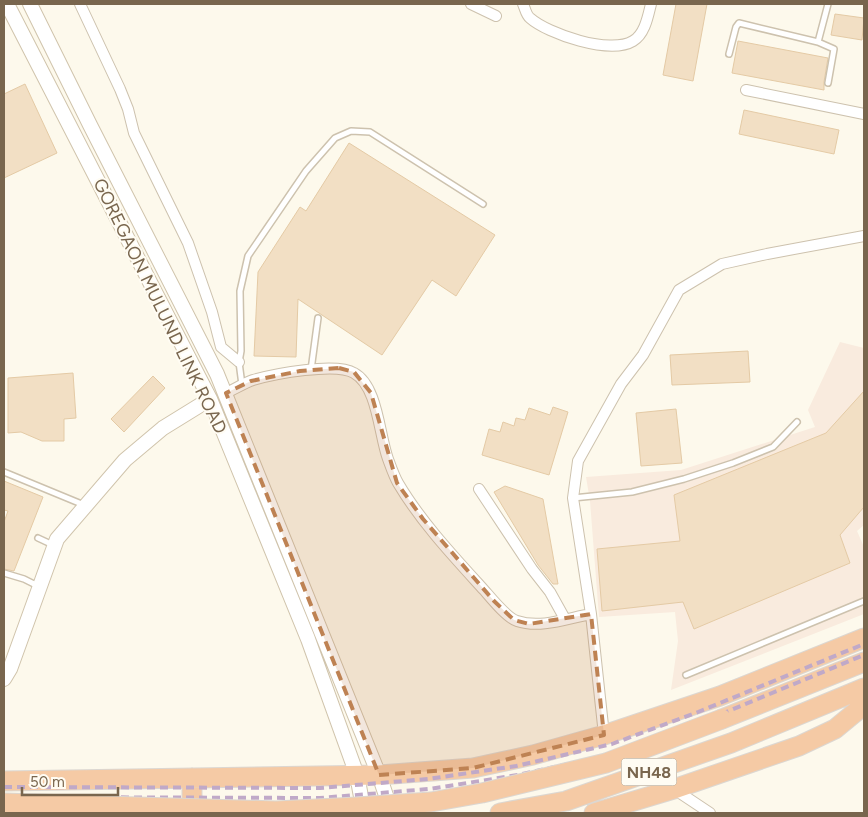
<svg xmlns="http://www.w3.org/2000/svg" width="868" height="817" font-family="Figtree,sans-serif">
  <style>
    .commercial { fill: #f9ebde }
    .building { fill: #f2dfc4; stroke: #e4caa5 }
    .lines { fill: none; stroke-linecap: round; stroke-linejoin: round }
    .lane-casing { stroke: #cdc2ae; stroke-width: 8 }
    .street-casing { stroke: #cdc2ae; stroke-width: 12 }
    .secondary-casing { stroke: #d0c4ac; stroke-width: 16 }
    .highway-casing { stroke: #dcd7d1; stroke-width: 21 }
    .lane { stroke: #fff; stroke-width: 5 }
    .street { stroke: #fff; stroke-width: 10 }
    .secondary { stroke: #fff; stroke-width: 14 }
    .highway { stroke: #f5caa5; stroke-width: 19 }
    .rail { stroke: #c0a9c8; stroke-width: 4; stroke-dasharray: 8 5; stroke-linecap: butt }
    .highway-bridge-casing { stroke: #dcd7d1; stroke-width: 21; stroke-linecap: butt }
    .highway-bridge { stroke: #f5caa5; stroke-width: 19 }
    .marked { fill: #be8253; fill-opacity: 0.2; stroke: #be8253; stroke-width: 4; stroke-dasharray: 10 6; stroke-linejoin: round }
    .labels { text-anchor: middle; stroke-width: 4; stroke-linejoin: round; paint-order: stroke }
    .shield { fill: #fffcf3; stroke: #a19380; stroke-width: 1 }
    .shield-label { font-size: 16px; font-weight: bold; fill: #79664e }
    .street-label { font-size: 18px; fill: #79664e; stroke: #fffcf3 }
  </style>
  <rect width="100%" height="100%" fill="#fdf9ec"/>
  <!-- commercial -->
  <path class="commercial" d="M840,342L864,348V525L857,531L864,547V614L671,690L678,641L675,612L599,617L590,501L586,477L681,470L815,427L808,410Z"/>
  <!-- building -->
  <path class="building" d="M676,4H707L693,81L663,75Z
    M835,14L864,18L862,40L831,35Z
    M738,41L828,58L824,82V90L732,73Z
    M25,84L57,153L4,178V94Z
    M744,110L839,130L834,154L739,134Z
    M349,143L495,235L456,296L432,280L382,355L298,299L296,357L254,356L258,272L300,207L306,211Z
    M748,351L750,382L672,385L670,355Z
    M73,373L76,418L64,419V441H42L21,432L8,433V378Z
    M153,376L165,388L124,432L111,419Z
    M864,391V507L840,535L850,563L694,629L683,602L602,611L597,549L680,541L674,495L826,433Z
    M553,407L568,412L549,475L482,455L489,429L500,432L503,422L514,426L516,418L525,420L529,408L550,415Z
    M676,409L682,463L641,466L636,413Z
    M4,481L43,497L14,571L4,569V522L8,511L4,510Z
    M505,486L543,499L558,584H553L538,565L494,492Z"/>
  <g class="lines">
    <defs>
      <path id="lane" d="M818,42L834,49L828,83
        M729,54L736,27L739,23L818,42L828,4
        M311,370L318,318
        M242,385L239,362L241,351L240,291L248,256L306,171L335,138L351,131L370,132L483,204
        M4,472L84,505
        M573,498L632,492L684,479L733,463L773,447L797,422
        M38,538L53,545
        M4,573L24,579L38,586
        M686,675L864,601"/>
      <path id="street" d="M80,4L120,89L128,109L134,133L188,243L212,312L221,347L239,362
        M471,4L496,16
        M523,4C525,8 526,15 530,18C548,34 610,55 633,41C645,34 648,16 651,4
        M746,90L864,114
        M226,393C235,389 244,383 253,380C274,374 336,362 354,373C378,386 379,435 388,459C391,467 394,476 398,483C421,522 454,557 484,590C491,598 507,618 517,621C541,629 568,618 591,614
        M479,489L532,569L550,592L565,619
        M604,735L591,614L573,498L578,461L621,384L643,355L679,290L722,264L767,254L864,236
        M674,789L710,813"/>
      <path id="secondary" d="M7,4L210,399L308,639L357,775L364,813
        M30,4L90,125L217,374L379,775L392,813
        M4,679L10,669L57,539L125,460L163,428L210,399"/>
      <path id="highway" d="M722,719L864,662
        M4,781L379,775L473,768L533,755L604,735L720,696L864,638
        M192,813V778
        M500,813L566,801L731,743L864,688
        M594,813L674,789L799,746L835,729L864,705"/>
    </defs>
    <!-- lane casing -->
    <use href="#lane" class="lane-casing"/>
    <!-- street casing -->
    <use href="#street" class="street-casing"/>
    <!-- secondary casing -->
    <use href="#secondary" class="secondary-casing"/>
    <!-- highway casing -->
    <use href="#highway" class="highway-casing"/>
    <!-- lane -->
    <use href="#lane" class="lane"/>
    <!-- street -->
    <use href="#street" class="street"/>
    <!-- secondary -->
    <use href="#secondary" class="secondary"/>
    <!-- highway -->
    <use href="#highway" class="highway"/>
    <!-- rail -->
    <path class="rail" d="M4,787L320,788L428,779L516,766L612,744L698,712L864,644
      M4,797L320,798L429,789L518,775L614,754L702,722L864,655"/>
    <defs>
      <path id="highway-bridge" d="M4,803L276,811L357,807L431,802L482,793L606,763L722,719"/>
    </defs>
    <!-- highway-bridge casing -->
    <use href="#highway-bridge" class="highway-bridge-casing"/>
    <!-- highway-bridge -->
    <use href="#highway-bridge" class="highway-bridge"/>
  </g>
  <!-- marked area -->
  <path class="marked" d="M339,368L354,372L371,393L397,483L423,519L494,601L514,620L529,624L591,614L604,735L473,768L379,775L226,393L251,381L300,371Z"/>
  <g class="labels">
    <!-- shield labels -->
    <rect class="shield" x="621.5" y="758.5" width="55" height="27" rx="4"/>
    <g class="shield-label">
      <text x="649" y="778">NH48</text>
    </g>
    <!-- street labels -->
    <g class="street-label">
      <text transform="translate(160 306) rotate(64)" y="6">GOREGAON MULUND LINK ROAD</text>
    </g>
  </g>
  <!-- border -->
  <rect width="868" height="817" fill="none" stroke="#79664e" stroke-width="10"/>
  <!-- scale -->
  <path d="M22 787v8h96v-8" fill="none" stroke="#79664e" stroke-width="2.5"/>
  <text x="30" y="787" font-size="15" fill="#79664e" stroke="#fffcf3" stroke-width="4" paint-order="stroke">50 m</text>
</svg>
